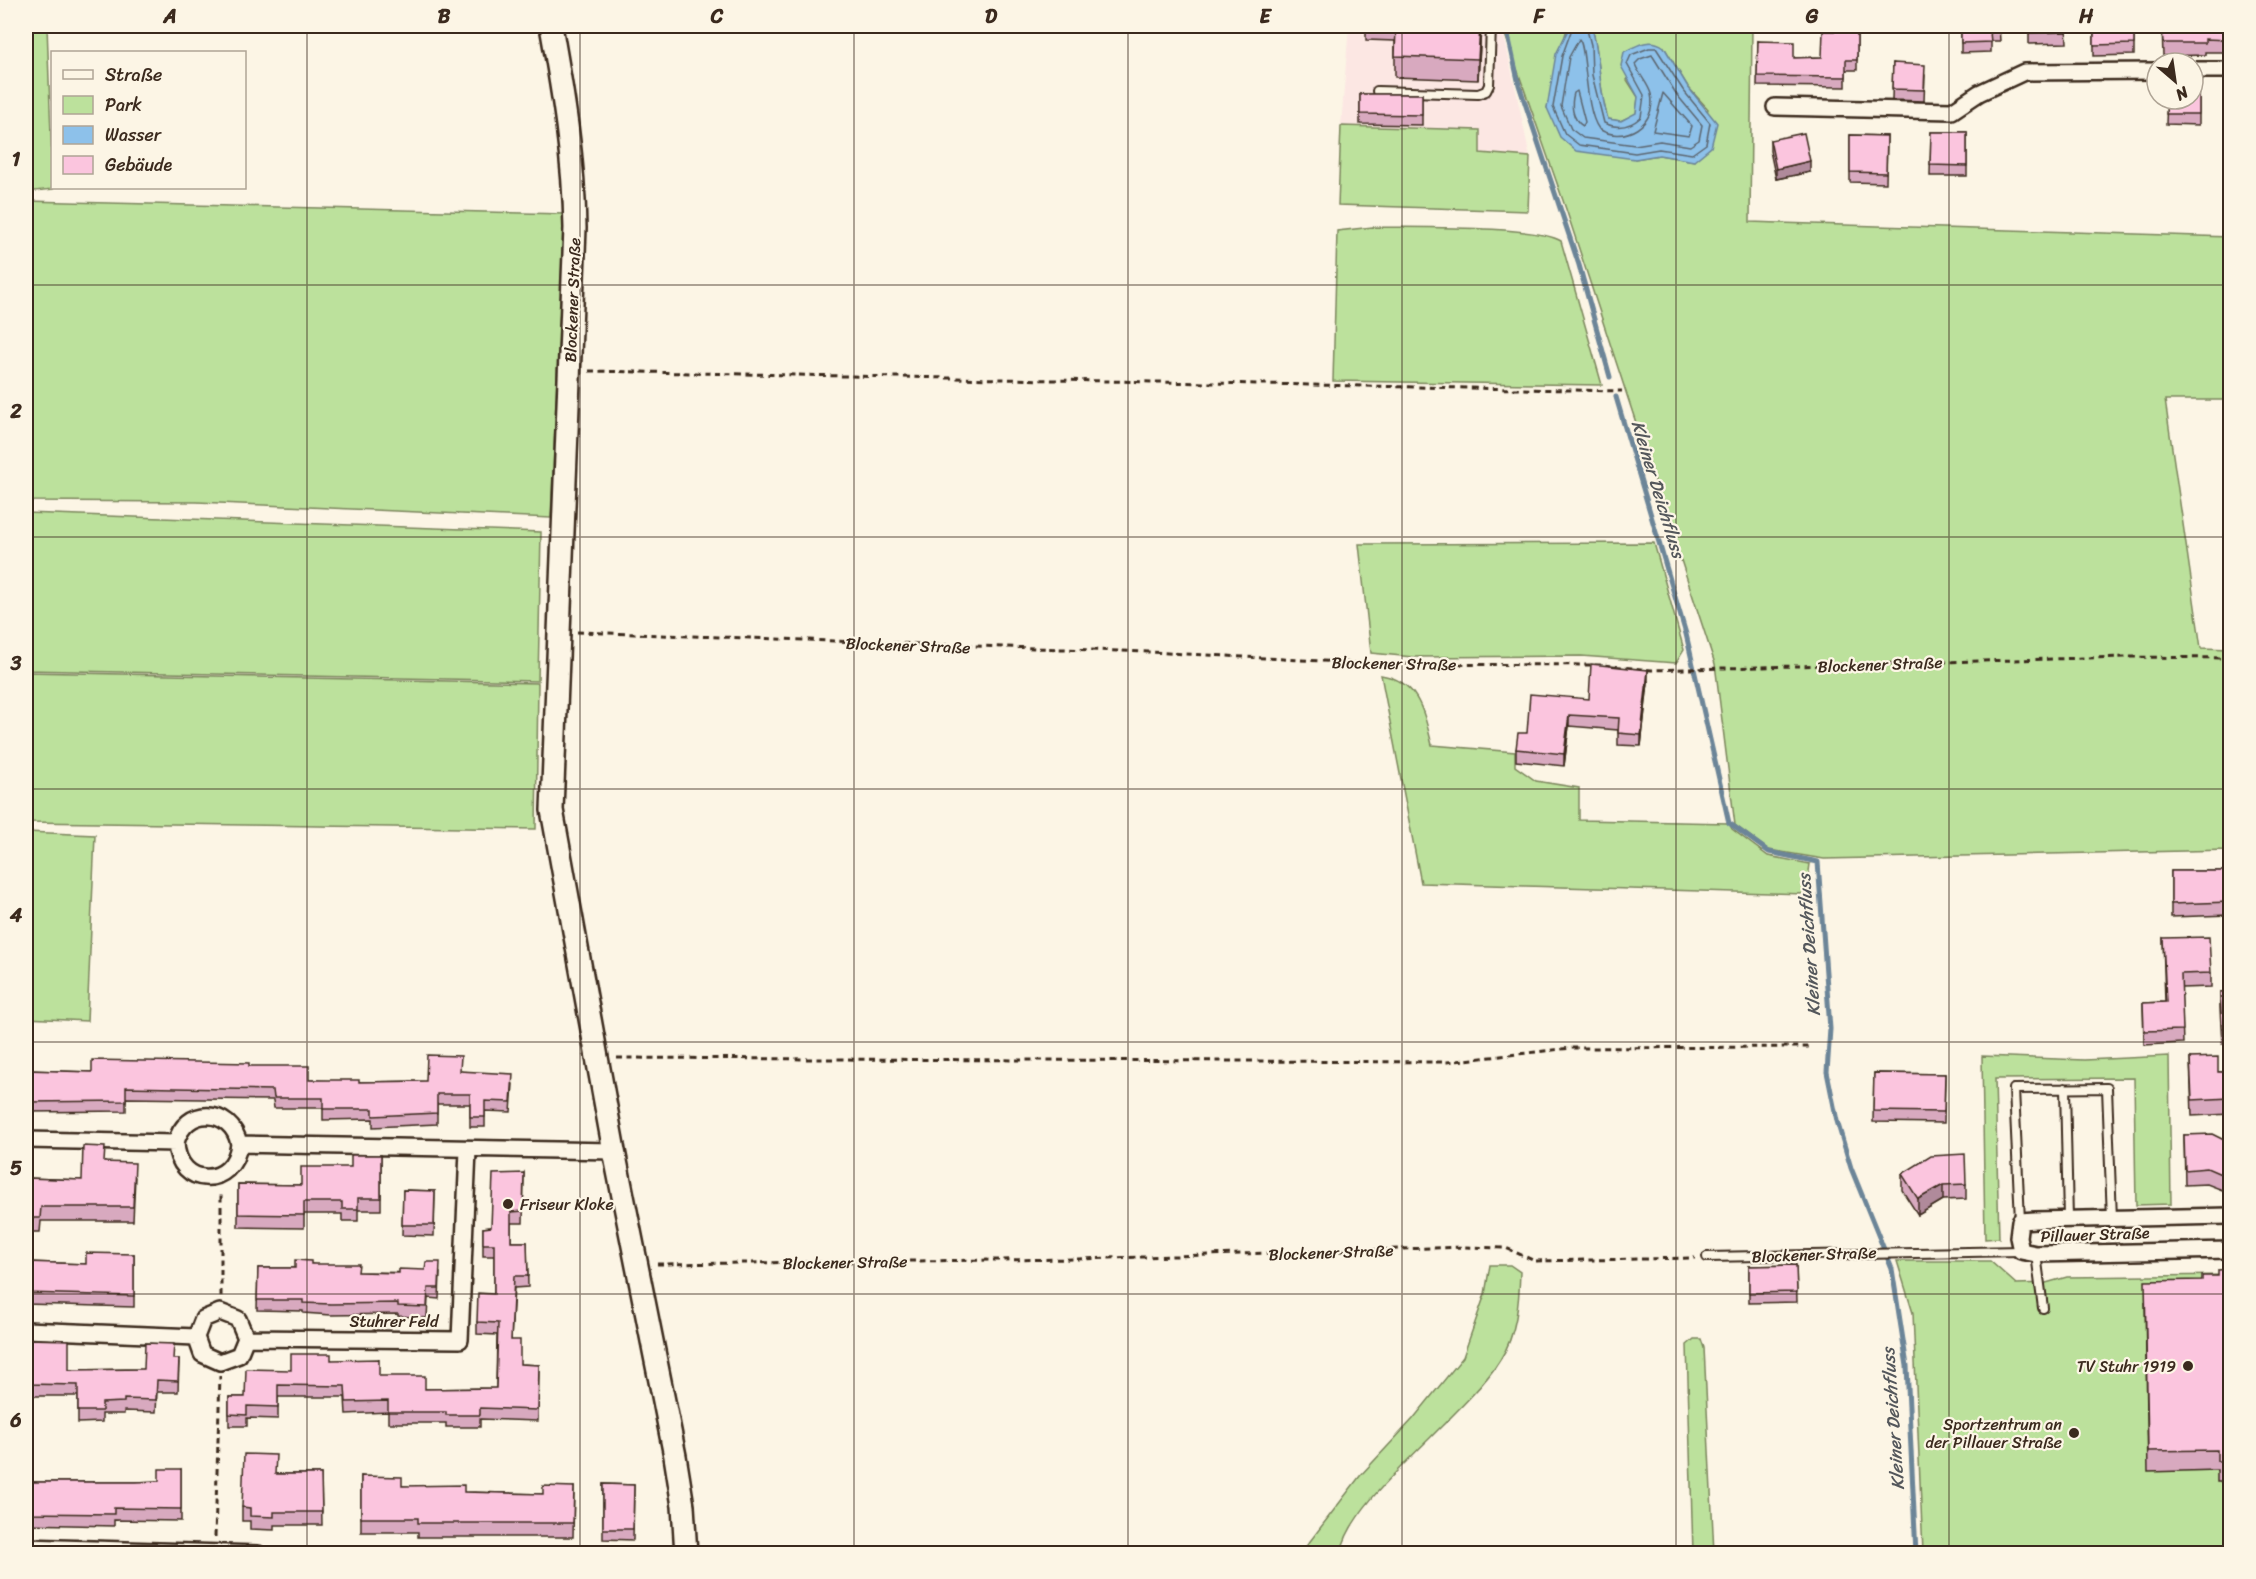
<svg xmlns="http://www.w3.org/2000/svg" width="2256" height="1579" font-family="Sriracha,sans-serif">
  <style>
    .built { fill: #fce7e3 }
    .green { fill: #bce19c; stroke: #7c865d; stroke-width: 1.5 }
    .water { fill: #8dc1ea; stroke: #6c8598; stroke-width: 1.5 }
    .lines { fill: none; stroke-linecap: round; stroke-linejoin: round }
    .shore { stroke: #5c6670; stroke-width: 1.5 }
    .stream { stroke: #6c8598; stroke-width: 5 }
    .lane-casing { stroke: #3b2a1e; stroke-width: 12 }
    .street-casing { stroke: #3b2a1e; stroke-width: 20 }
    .secondary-casing { stroke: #3b2a1e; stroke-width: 26 }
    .path { stroke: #3b2a1e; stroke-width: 3; stroke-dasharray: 6 4.5; stroke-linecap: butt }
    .lane { stroke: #fcf5e5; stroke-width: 8 }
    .street { stroke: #fcf5e5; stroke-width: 15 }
    .secondary { stroke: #fcf5e5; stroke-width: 21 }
    .wall { fill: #d8a9bf; stroke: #3b2a1e; stroke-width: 1.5 }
    .shaded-wall { fill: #b08a9b; stroke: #3b2a1e; stroke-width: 1.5 }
    .building { fill: #fbc5de; stroke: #3b2a1e; stroke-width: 1.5 }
    .grid { fill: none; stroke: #3b2a1e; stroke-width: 1.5; stroke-opacity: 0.55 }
    .poi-dot { fill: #3b2a1e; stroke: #fcf5e5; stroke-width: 2 }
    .labels { text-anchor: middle; stroke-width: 4.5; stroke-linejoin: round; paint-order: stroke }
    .street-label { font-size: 16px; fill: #3b2a1e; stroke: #fcf5e5 }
    .poi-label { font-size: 16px; fill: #3b2a1e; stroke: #fcf5e5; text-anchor: end }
    .water-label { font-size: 18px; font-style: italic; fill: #54575b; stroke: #fcf5e5 }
    .neatline { fill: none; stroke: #3b2a1e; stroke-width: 2 }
    .grid-label { font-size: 20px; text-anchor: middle; font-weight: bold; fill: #3b2a1e }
  </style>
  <rect width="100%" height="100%" fill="#fcf5e5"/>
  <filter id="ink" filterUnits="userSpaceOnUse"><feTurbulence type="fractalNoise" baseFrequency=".0167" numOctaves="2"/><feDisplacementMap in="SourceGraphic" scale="12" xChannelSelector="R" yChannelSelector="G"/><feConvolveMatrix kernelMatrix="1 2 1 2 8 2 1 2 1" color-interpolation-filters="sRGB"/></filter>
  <g filter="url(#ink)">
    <!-- built -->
    <path class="built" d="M1349,26H1502L1530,157L1480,153V130L1341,126Z"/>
    <!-- green -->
    <path class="green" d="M26,26H47L53,189L26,192Z
      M1502,26H1570L1567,28L1547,108L1635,159L1659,155L1694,161L1708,109L1688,87L1664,47L1627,80L1638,97L1636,114L1620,121L1608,119C1598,89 1601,58 1592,28L1588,26H1752L1750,222L2230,237V400H2165L2201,648L2230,649V850L1824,859L1769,850L1735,825L1715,664L1566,209Z
      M1341,126L1480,130V153L1530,157L1528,211L1338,205Z
      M26,201L564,214L551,518L197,502L26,501Z
      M1373,227C1411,228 1535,225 1561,241L1602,385L1333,381L1337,231Z
      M26,513L541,532L538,681L26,670Z
      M1654,543L1684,650L1676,663L1581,656L1413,657L1371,653L1359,544Z
      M26,672L538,683L536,829L26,822Z
      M1381,675C1419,681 1424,713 1432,745L1515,752V766L1536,781L1579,788V820L1729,823L1732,829L1768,856L1810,864L1806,894L1421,883Z
      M26,832L95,835L87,1021L26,1018Z
      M1982,1056L2084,1060L2169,1056L2171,1204L2136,1205L2134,1078L1995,1079L1999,1238L1985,1239Z
      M1897,1261H1990L2016,1284L2046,1283L2067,1277L2230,1275V1553H1923L1913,1313Z
      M1490,1265H1510L1520,1272C1519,1302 1517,1334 1500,1360C1466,1416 1350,1497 1341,1553H1301L1360,1476L1413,1419L1463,1357L1485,1294Z
      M1694,1339H1701L1704,1348L1714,1553H1693L1687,1345Z"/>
    <!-- water -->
    <path class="water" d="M1570,26L1592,28C1601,58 1598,89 1608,119L1621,121L1636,113L1638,97L1621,66L1624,52C1637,45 1651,37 1664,47L1688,87L1717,123L1711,147L1694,161L1659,155L1635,159L1576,151L1560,137L1547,108L1556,54Z"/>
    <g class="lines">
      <!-- shore -->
      <path class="shore" d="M1573,26L1562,56L1553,107L1565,134L1579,145L1635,153L1659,149L1692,154L1706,144L1710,123L1683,90L1656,48H1649L1631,55L1627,64L1644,95L1641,117C1630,127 1617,129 1604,123L1592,75L1591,45L1586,26
        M1579,39C1587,47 1584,110 1599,129C1624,145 1658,124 1651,94C1648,83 1639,75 1635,64L1640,59L1652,55L1677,95L1702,125L1699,140L1690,146L1660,141L1635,145L1583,138L1571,129L1561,106L1569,57Z
        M1577,91L1585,122L1583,126C1571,119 1571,104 1574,93Z
        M1663,93L1692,126L1689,136L1653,131Z"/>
      <!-- stream -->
      <path class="stream" d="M1506,26L1519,85L1579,265L1610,377
        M1616,397L1686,634L1729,823L1769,852L1818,862L1830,1029L1827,1072L1837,1121L1851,1168L1892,1269L1907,1366L1916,1554"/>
      <defs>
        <path id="lane" d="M1377,91L1478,94L1486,91L1489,85L1491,26
          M2065,1088L2068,1219
          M2020,1221L2014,1089L2107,1088L2112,1219
          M2036,1254L2043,1308
          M1707,1257L2021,1251"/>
        <path id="street" d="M2193,70H2230
          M1775,107L1952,111L1979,93L2024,72L2157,71
          M26,1140L176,1143C184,1106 232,1107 239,1144L614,1151
          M176,1143C178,1188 234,1189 239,1144
          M2230,1216L2035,1220L2020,1221L2018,1237L2021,1251L2036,1254L2230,1250
          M26,1330L196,1337L202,1354L220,1362L239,1355L246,1338L460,1340L468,1150
          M196,1337L203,1319L220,1312L238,1319L246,1338
          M26,1547L258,1554"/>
        <path id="secondary" d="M551,26C563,93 574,159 575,228L552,810L614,1151L675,1456L683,1506L686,1554"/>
      </defs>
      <!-- lane casing -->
      <use href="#lane" class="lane-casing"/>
      <!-- street casing -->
      <use href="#street" class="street-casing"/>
      <!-- secondary casing -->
      <use href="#secondary" class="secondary-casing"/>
      <!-- path -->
      <path class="path" d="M589,371L1622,391
        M577,632L1149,652L1379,664L1602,665L1651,670L2124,657L2230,658
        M617,1058L1447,1062L1571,1048L1809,1047
        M657,1264L1078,1259L1465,1247L1506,1248L1535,1261L1695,1258
        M221,1296V1191
        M215,1537L220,1376"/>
      <!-- lane -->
      <use href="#lane" class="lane"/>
      <!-- street -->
      <use href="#street" class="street"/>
      <!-- secondary -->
      <use href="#secondary" class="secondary"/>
    </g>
    <!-- wall -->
    <path class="wall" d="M1366,26H1481L1478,80L1395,77V41L1366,40Z
      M1903,26H1999L2000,41H1991V52L1961,53V32H1903Z
      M2029,26H2066L2067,43L2029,44Z
      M2094,26H2134V55L2094,56Z
      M2162,26H2230V52H2205V55L2163,56Z
      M1857,31V70H1846V87L1757,86L1758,41L1794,58L1822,57Z
      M1893,63L1925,75L1924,101L1892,100Z
      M2199,78V125L2166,124L2167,99Z
      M1360,94H1422V125L1360,124Z
      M1931,132H1967V176H1930Z
      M1850,135L1887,136L1886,183L1850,182Z
      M1770,140L1810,172L1776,179L1770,151Z
      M1648,682L1641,746L1618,745V730L1569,726L1564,766L1516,761V749L1527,733L1589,699Z
      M2227,861H2230V915L2171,917V871H2227Z
      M2163,938L2211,973V987L2181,988L2183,1043L2144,1045L2143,1003L2165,1002Z
      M2230,991V1044H2222L2220,1008V992Z
      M2190,1058L2218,1072H2230V1114L2192,1116Z
      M249,1066L309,1080L359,1082L426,1081L461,1071L513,1084L511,1112L485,1111V1127H470V1104H437V1124L373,1127V1119L323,1120V1108H274L273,1100L126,1098V1111L26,1112V1070L92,1072Z
      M1874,1073L1945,1074L1944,1123L1873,1122Z
      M2184,1135L2230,1143V1193L2207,1184L2185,1185Z
      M381,1155V1210H358V1221H342V1214H304V1228L238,1227V1184L301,1185L351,1167Z
      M105,1162L135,1177L133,1221H41L40,1232H26L27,1178L82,1180Z
      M524,1173L523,1223H511V1242H527L528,1287L514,1288L511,1340L520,1364L539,1365L538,1421L480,1419V1427H446V1423H388V1412L346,1414L345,1397H278V1419L247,1418V1426H229V1397H245L291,1370L331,1360L379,1376L425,1389L496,1388L497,1335L477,1334V1322L494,1294V1256H483V1228L491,1227Z
      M1902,1174L1966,1184V1199L1943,1200L1918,1215L1902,1190Z
      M403,1190L435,1191L434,1236L402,1235Z
      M134,1254V1307L26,1304V1262L86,1264Z
      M311,1264L359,1272L440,1273L439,1299L428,1298L427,1318L398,1316V1314L331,1315L303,1313V1311L257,1310L258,1268H295Z
      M1796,1265L1797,1302L1749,1303V1266Z
      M2230,1269V1482H2217V1470L2148,1472L2145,1302L2202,1280L2218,1276Z
      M26,1339L69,1370L144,1369L174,1359H179L178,1392H157L156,1412L124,1411V1414H102V1422L78,1423V1396H26Z
      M181,1469V1521L114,1520V1526L26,1524V1482H136L159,1481Z
      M276,1474H321L322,1525H274V1530L250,1529V1521H242V1507Z
      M361,1476L402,1486L464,1492L543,1494L574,1487L573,1537H418V1532H361Z
      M603,1484L634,1485L633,1540L603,1539Z"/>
    <!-- shaded-wall -->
    <path class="shaded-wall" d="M1480,26H1481L1478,80V59Z
      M1810,161V172L1776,179V169Z
      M1648,670V682L1641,746V735Z
      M1569,715V726L1564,766V754Z
      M1943,1185V1200L1918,1215V1199Z"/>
    <!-- building -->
    <path class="building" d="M1396,26H1480L1478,59L1395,56Z
      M1961,26H1999L2000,31L1990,32L1991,42L1961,43Z
      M2029,26H2066L2067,32L2029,33Z
      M2094,26H2134V44L2094,45Z
      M2162,26H2230V40L2205,39V43H2163Z
      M1823,31H1857V60H1846V77L1757,76L1758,41L1794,42V58L1822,57Z
      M1893,63L1925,65L1924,90L1892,89Z
      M2193,78H2199V114H2166L2167,99H2193Z
      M1360,94H1422V115L1360,114Z
      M1931,132H1967V166L1930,165Z
      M1804,133L1810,161L1776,169L1770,140Z
      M1850,135L1887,136L1886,173L1850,172Z
      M1591,664L1648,670L1641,735L1618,733L1619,718L1569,715L1564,754L1516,749L1518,733H1527L1530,694L1589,699Z
      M2227,861H2230V902L2171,904V871H2227Z
      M2209,937L2211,973L2181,974L2183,1030L2144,1031L2143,1003L2166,1002L2163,938Z
      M2230,991V1028H2222L2220,992Z
      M427,1055L461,1056L460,1071L513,1074L511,1102L485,1101V1117H470V1094H437V1113L373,1116V1109H323V1098H274L273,1090L126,1087V1101L26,1102V1070L92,1072V1060L249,1063V1066H309V1080H359V1082L426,1081Z
      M2218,1057V1072H2230V1098L2192,1100L2190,1058Z
      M1874,1073L1945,1074L1944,1112L1873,1111Z
      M2212,1134L2230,1143V1178L2207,1168L2185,1170L2184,1135Z
      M83,1146L105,1147L104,1162L135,1163L133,1207H41L40,1218H26L27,1178L82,1180Z
      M1965,1154L1966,1184L1943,1185L1918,1199L1902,1174L1931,1156Z
      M351,1155H381V1198H358V1209H342V1202H304V1215L238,1214V1184L301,1185V1167H351Z
      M524,1173L523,1211L511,1212V1242H527L528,1276H514L511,1340H520V1364L539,1365L538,1410L480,1408V1415H446V1412H388V1401L346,1402L345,1386L278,1385V1407L247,1406V1415L229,1414V1397H245L246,1369L291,1370V1354H331V1360L379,1359V1376H425V1389L496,1388L498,1323L477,1322L478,1293L494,1294V1244H483V1228L491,1227L493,1174Z
      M403,1190L435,1191L434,1225H402Z
      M86,1253L134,1254V1296L26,1293V1262L86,1264Z
      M295,1260L311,1261V1264H359L358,1272L399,1273V1269L425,1270L426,1262H440L439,1288H428L427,1307L398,1306V1303L331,1304L303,1303V1300H257L258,1268H295Z
      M1796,1265L1797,1292L1749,1293V1266Z
      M2230,1269V1461H2217V1450L2148,1451L2145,1281L2202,1280V1276H2218V1270Z
      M26,1339L69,1340V1370L144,1369L145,1343L174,1344L173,1359H179L178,1381L157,1380L156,1400L124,1399V1402L102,1403V1411H78V1385L26,1384Z
      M244,1454L276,1455L275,1474H321L322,1512H274V1517L250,1516V1508L242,1507Z
      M159,1469H181V1509L114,1508V1514L26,1513V1482H136L159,1481Z
      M361,1476L402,1477V1486L464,1485V1492L543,1494V1486L574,1487L573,1523H418V1518H361Z
      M603,1484L634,1485L633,1529H603Z"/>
  </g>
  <!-- grid -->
  <path class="grid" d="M307,26V1554M580,26V1554M854,26V1554M1128,26V1554M1402,26V1554M1676,26V1554M1949,26V1554M26,285H2230M26,537H2230M26,789H2230M26,1042H2230M26,1294H2230"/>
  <!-- markers -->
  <g class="poi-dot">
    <circle cx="508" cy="1204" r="6"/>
    <circle cx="2188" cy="1366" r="6"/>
    <circle cx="2074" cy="1433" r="6"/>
  </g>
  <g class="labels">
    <!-- street labels -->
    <g class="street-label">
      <text transform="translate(572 300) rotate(-88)" y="6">Blockener Straße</text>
      <text transform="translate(908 645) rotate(2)" y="6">Blockener Straße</text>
      <text transform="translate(1394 663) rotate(1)" y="6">Blockener Straße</text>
      <text transform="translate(1880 664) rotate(-2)" y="6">Blockener Straße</text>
      <text transform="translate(2095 1234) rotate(-2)" y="6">Pillauer Straße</text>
      <text transform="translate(1331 1252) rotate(-2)" y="6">Blockener Straße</text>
      <text transform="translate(1814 1254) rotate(-2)" y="6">Blockener Straße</text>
      <text transform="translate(845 1262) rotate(-1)" y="6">Blockener Straße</text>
      <text x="394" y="1327">Stuhrer Feld</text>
    </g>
    <!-- poi labels -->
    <g class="poi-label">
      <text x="520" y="1210" text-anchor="start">Friseur Kloke</text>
      <text x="2176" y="1372">TV Stuhr 1919</text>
      <text x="2062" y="1430">Sportzentrum an<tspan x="2062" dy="18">der Pillauer Straße</tspan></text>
    </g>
    <!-- water labels -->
    <g class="water-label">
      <text transform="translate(1658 489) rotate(73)" y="6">Kleiner Deichfluss</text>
      <text transform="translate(1809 945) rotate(-94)" y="6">Kleiner Deichfluss</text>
      <text transform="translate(1893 1419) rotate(-94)" y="6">Kleiner Deichfluss</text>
    </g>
  </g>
  <!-- margin -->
  <rect width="2256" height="1579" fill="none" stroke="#fcf5e5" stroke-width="66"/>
  <!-- legend -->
  <rect x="51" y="51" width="195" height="138" fill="#fcf5e5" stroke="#afa495" stroke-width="1.5"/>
  <rect x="63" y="70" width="30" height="9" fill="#fcf5e5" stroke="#afa495" stroke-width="1.5"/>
  <text x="105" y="81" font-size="18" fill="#3b2a1e">Straße</text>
  <rect x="63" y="96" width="30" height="18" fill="#bce19c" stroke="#afa495" stroke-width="1.5"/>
  <text x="105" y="111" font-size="18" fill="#3b2a1e">Park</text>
  <rect x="63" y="126" width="30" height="18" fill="#8dc1ea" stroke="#afa495" stroke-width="1.5"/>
  <text x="105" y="141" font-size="18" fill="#3b2a1e">Wasser</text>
  <rect x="63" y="156" width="30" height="18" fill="#fbc5de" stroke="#afa495" stroke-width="1.5"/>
  <text x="105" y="171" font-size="18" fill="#3b2a1e">Gebäude</text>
  <!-- north arrow -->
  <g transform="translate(2175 81) rotate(151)"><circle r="28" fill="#fcf5e5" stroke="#afa495" stroke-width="1.5"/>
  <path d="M0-4.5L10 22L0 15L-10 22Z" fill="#3b2a1e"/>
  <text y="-9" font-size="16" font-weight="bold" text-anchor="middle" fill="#3b2a1e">N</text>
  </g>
  <rect x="33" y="33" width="2190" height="1513" class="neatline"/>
  <g class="grid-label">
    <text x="170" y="23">A</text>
    <text x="444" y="23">B</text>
    <text x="717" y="23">C</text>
    <text x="991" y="23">D</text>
    <text x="1265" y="23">E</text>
    <text x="1539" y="23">F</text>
    <text x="1812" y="23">G</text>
    <text x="2086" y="23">H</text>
    <text x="16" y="166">1</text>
    <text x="16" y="418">2</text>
    <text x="16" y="670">3</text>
    <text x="16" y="922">4</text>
    <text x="16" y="1175">5</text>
    <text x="16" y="1427">6</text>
  </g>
</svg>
